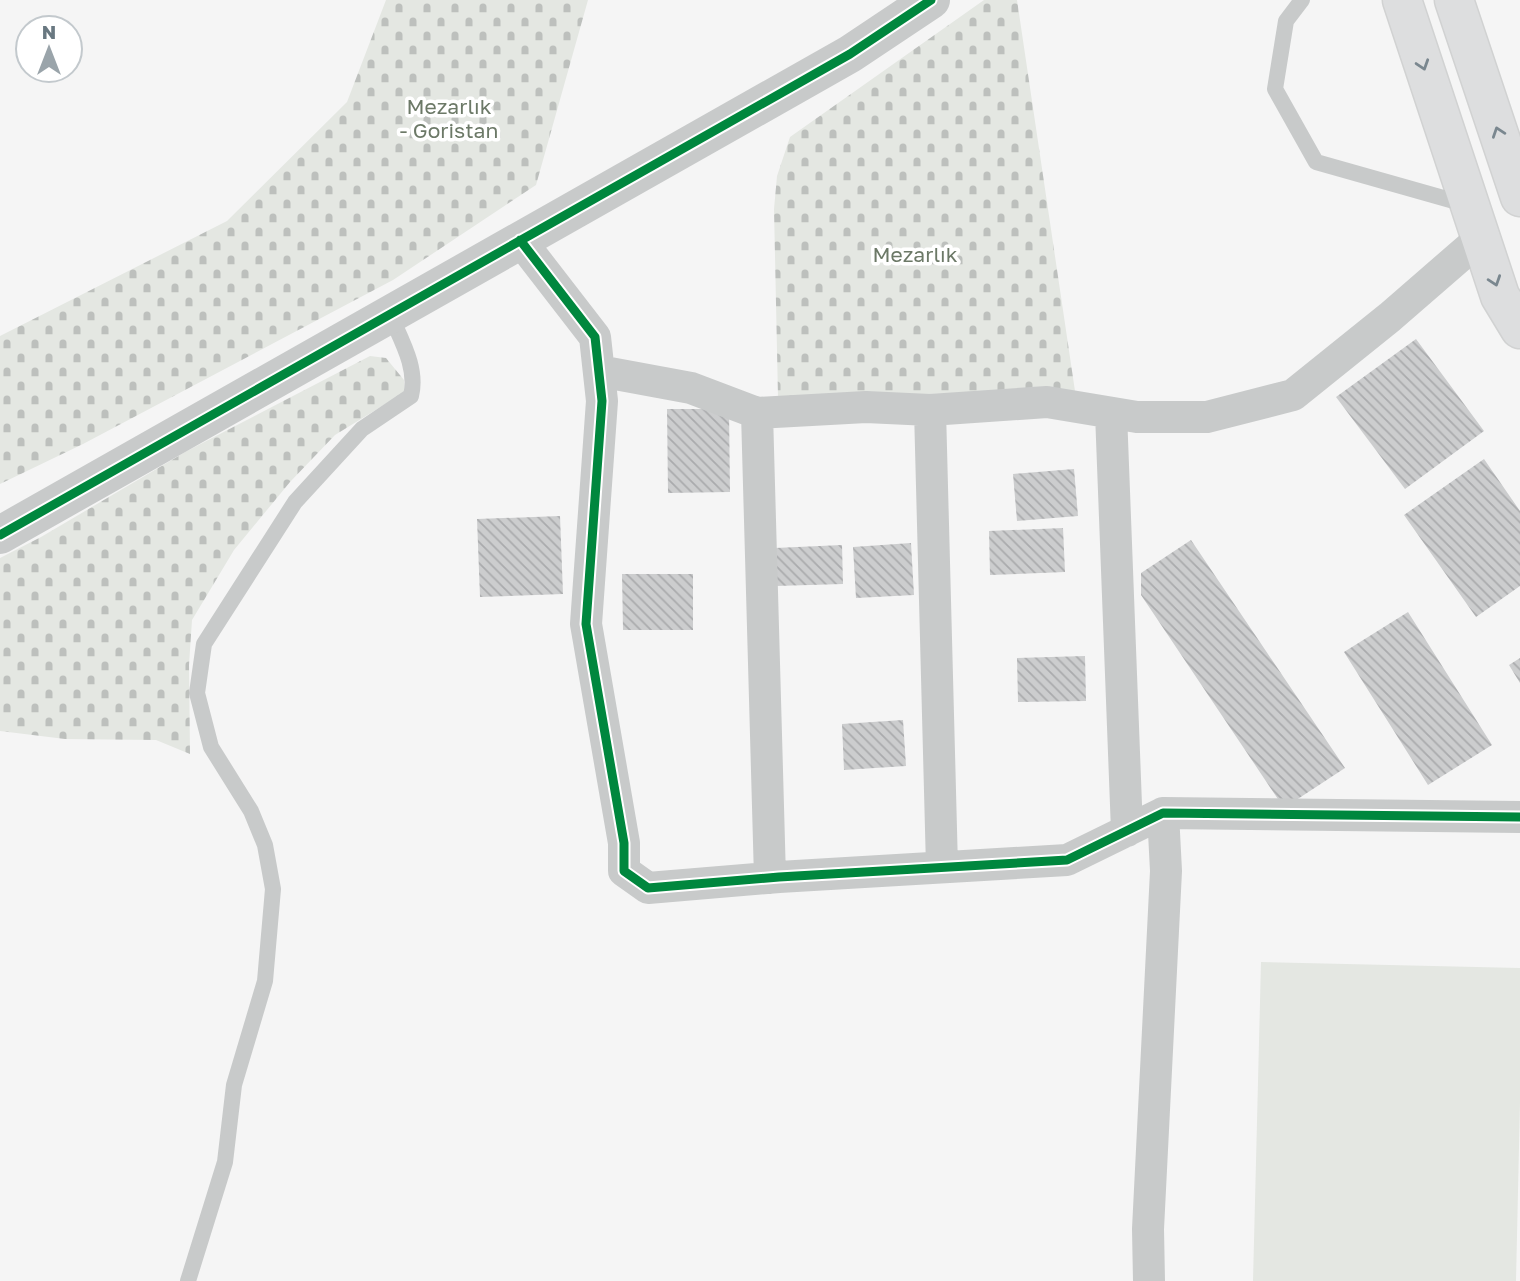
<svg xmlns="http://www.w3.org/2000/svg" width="1520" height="1281" font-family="'Golos Text',sans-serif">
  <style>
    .grass { fill: #e4e7e2 }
    .cemetery { fill: url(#cemetery-stones) }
    .building { fill: url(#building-back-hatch) }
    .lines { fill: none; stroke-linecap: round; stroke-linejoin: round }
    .secondary-casing { stroke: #d1d2d2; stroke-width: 41 }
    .service { stroke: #c8caca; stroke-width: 16 }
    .minor { stroke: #c8caca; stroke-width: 32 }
    .tertiary { stroke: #c8caca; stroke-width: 38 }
    .secondary { stroke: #dddedf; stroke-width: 38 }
    .cycleway-casing { stroke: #fff; stroke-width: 13 }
    .cycleway { stroke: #00873e; stroke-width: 9 }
    .oneway { stroke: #7a878f }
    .labels { text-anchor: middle; stroke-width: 7; stroke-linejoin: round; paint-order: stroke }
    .park-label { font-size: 21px; fill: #6c7967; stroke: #fff }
  </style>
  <defs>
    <pattern id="cemetery-stones" width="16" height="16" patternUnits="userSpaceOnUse" patternTransform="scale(1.75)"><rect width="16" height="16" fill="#e4e7e2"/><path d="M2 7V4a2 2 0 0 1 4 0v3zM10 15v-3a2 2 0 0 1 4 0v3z" fill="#bdc0bd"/></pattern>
    <pattern id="building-back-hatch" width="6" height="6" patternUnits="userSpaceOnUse" patternTransform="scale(1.75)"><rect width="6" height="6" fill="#cccdce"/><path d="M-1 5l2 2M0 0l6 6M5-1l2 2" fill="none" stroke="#aaabad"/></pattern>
  </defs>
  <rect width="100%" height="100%" fill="#f5f5f5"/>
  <!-- grass -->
  <path class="grass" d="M1261,962L1520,968V1102L1516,1281H1253Z"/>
  <!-- cemetery -->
  <path class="cemetery" d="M386,0H588L536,185L393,280L83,444L0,484V336L227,221L347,102Z
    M984,0H1017L1075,391L778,397L774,209L777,176L790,137Z
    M370,356L386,358L404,380L405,392L335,435L290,482L234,550L192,620L189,665L190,754L156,740L65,739L0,731V558L41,537L187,451Z"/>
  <!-- building -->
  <path class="building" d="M1416,339L1484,431L1405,489L1336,397Z
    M667,409H729L730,492L668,493Z
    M1484,459L1520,511V586L1476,617L1404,515Z
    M1074,469L1078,516L1017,521L1013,474Z
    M560,516L563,594L480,597L477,519Z
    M1063,528L1065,572L990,575L989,531Z
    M1191,540L1345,768L1284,808L1141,595V573Z
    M911,543L914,595L856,598L853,547Z
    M842,545L843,584L776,586L775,548Z
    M622,574H693V630H623Z
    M1408,612L1492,745L1428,785L1344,652Z
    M1085,656L1086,701L1018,702L1017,658Z
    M1520,658V683L1509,665Z
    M903,720L906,766L844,770L842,724Z"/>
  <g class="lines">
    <defs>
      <path id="secondary" d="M1402,0L1500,296L1520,329
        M1454,0L1520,197"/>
    </defs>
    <!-- secondary casing -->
    <use href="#secondary" class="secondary-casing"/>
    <!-- service -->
    <path class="service" d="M1302,0L1286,21L1275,89L1316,162L1468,205
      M188,1281L225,1162L234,1085L265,981L273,889L265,845L251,811L211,747L197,693L204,644L295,502L362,429L411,396C418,368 401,340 390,314"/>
    <!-- minor -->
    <path class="minor" d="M520,240L595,337L602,401L586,624L624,843V871L648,888L779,877L1067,860L1163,813L1520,817
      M599,371L691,388L757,413L866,407L930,410L1047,402L1137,417H1207L1293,395L1390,317L1481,238
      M930,410L942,867
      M757,413L770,878
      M1111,413L1127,831
      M1149,1281L1148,1229L1166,871L1163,813"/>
    <!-- tertiary -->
    <path class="tertiary" d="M0,535L850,54L931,0"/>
    <!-- secondary -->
    <use href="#secondary" class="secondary"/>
    <defs>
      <path id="cycleway" d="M520,240L595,337L602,401L586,624L624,843V871L648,888L779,877L1067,860L1163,813L1520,817
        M0,535L850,54L931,0"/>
    </defs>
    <!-- cycleway casing -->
    <use href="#cycleway" class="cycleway-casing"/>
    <!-- cycleway -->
    <use href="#cycleway" class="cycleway"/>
  </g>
  <!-- one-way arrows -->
  <defs><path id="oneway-chevron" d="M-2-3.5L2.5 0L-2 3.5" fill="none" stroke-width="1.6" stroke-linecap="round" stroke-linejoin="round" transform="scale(1.75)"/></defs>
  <g class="oneway">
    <use href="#oneway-chevron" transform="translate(1423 65) rotate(72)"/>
    <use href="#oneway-chevron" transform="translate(1498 132) rotate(-109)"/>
    <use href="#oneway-chevron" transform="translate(1495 281) rotate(71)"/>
  </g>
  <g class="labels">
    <!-- park labels -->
    <g class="park-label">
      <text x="449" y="114">Mezarlık<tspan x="449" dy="24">- Goristan</tspan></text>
      <text x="915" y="262">Mezarlık</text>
    </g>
  </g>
  <!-- north arrow -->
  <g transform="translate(49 49)"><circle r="33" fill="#ffffff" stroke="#c3c9cd" stroke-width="2"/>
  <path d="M0-5L12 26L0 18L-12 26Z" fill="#9aa4aa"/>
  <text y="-10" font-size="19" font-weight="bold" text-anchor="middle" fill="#697881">N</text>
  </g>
</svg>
